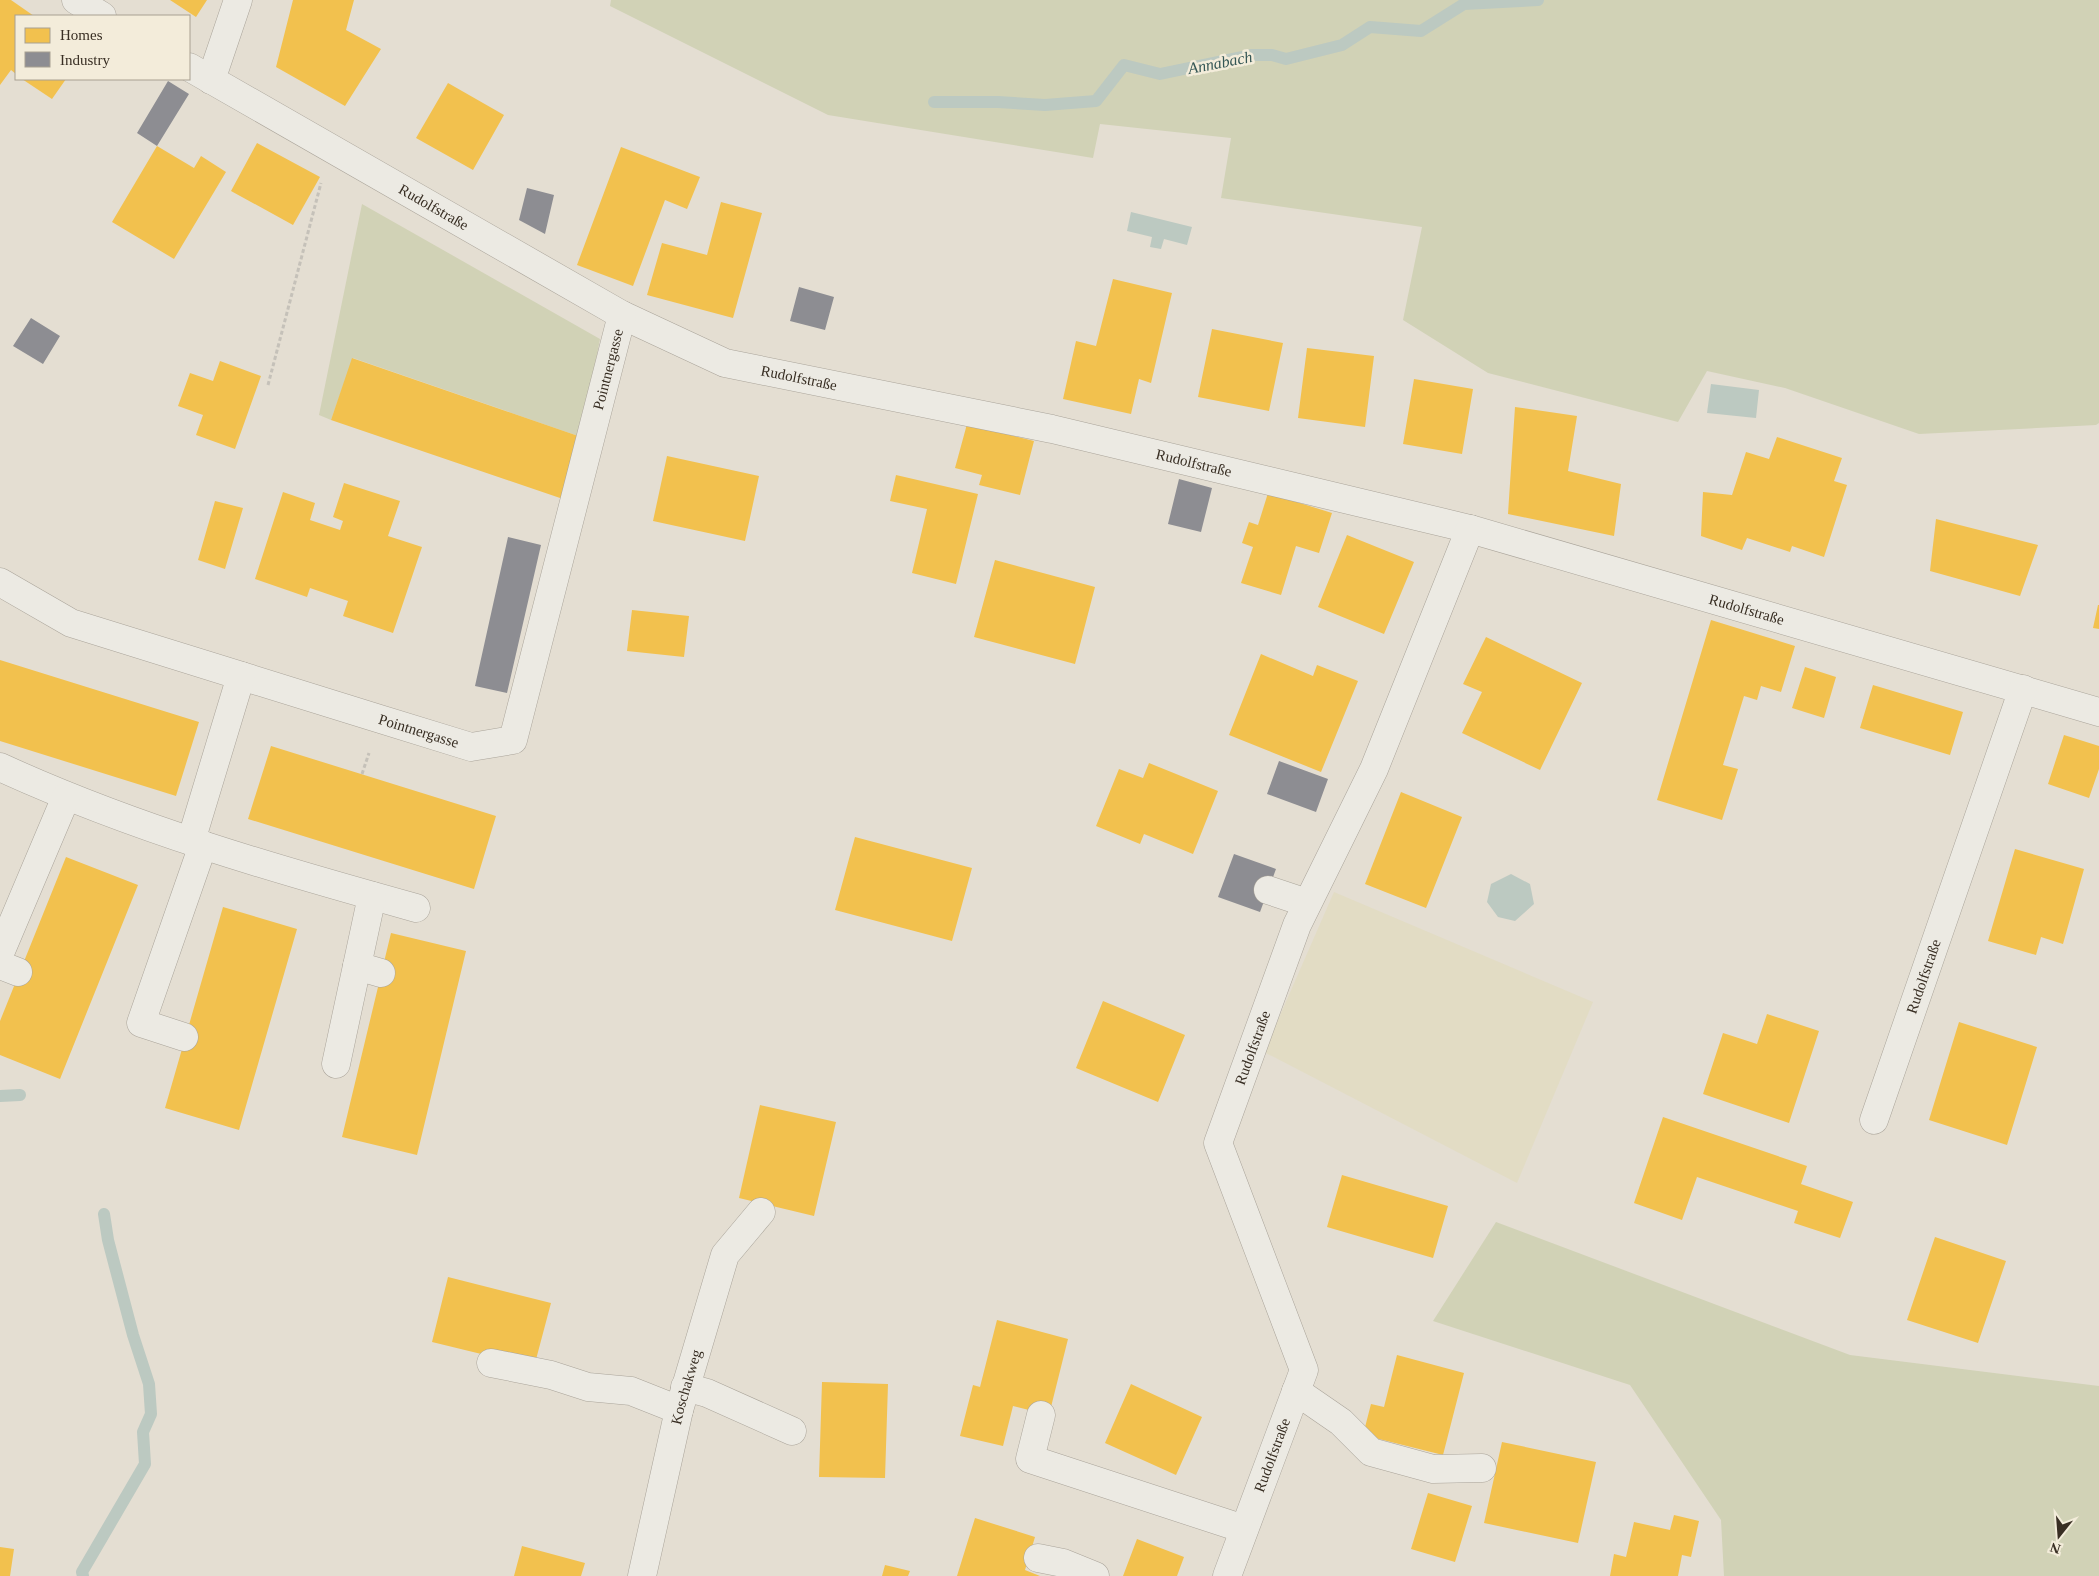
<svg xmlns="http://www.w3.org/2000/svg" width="2099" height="1576" font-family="Georgia,serif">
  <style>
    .farmland { fill: #e2dcc4 }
    .green { fill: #d1d2b6 }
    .water { fill: #bcc9c1 }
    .homes { fill: #f2c14e }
    .industry { fill: #8d8d92 }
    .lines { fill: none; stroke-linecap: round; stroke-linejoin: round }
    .stream { stroke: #bcc9c1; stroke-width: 12 }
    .minor-casing { stroke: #aaa49a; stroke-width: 29 }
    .path { stroke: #c5c1b9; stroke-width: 3; stroke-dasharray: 4 2.5; stroke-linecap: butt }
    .minor { stroke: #eceae3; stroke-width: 28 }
    .labels { text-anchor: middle; stroke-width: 5; stroke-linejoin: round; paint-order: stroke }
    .street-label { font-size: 15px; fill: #382e23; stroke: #f3ecda }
    .water-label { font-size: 16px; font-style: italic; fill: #345655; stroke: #f3ecda }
  </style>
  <rect width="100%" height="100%" fill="#e4ded2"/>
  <!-- farmland -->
  <path class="farmland" d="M1334,892L1593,1002L1517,1183L1264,1052Z"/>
  <!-- green -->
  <path class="green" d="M611,0H2099V423L2096,425L1919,434L1785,388L1707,371L1678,422L1488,373L1403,320L1422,227L1221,198L1231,138L1100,124L1093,158L828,115L610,6Z
    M362,204L600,339L585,418L584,438L353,358L331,420L319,415Z
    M1496,1222L1850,1355L2099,1386V1576H1724L1721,1520L1630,1385L1433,1321Z"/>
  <!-- water -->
  <path class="water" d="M1131,212L1192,227L1187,245L1164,239L1161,249L1150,247L1152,237L1127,231Z
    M1711,384L1759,390L1756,418L1707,413Z
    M1511,874L1530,884L1534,904L1515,921L1498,917L1487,902L1491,884Z"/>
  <!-- homes -->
  <path class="homes" d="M0,0H11L34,16H16V74L11,70L0,85Z
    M170,0H207L196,17Z
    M293,0H354L346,30L381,49L345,106L276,67Z
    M22,79H66L52,99Z
    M448,83L504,115L473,170L416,138Z
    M257,143L320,177L293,225L231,191Z
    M157,146L194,168L201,156L226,172L174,259L112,222Z
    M621,147L700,177L687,209L665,200L633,286L577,265Z
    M721,202L762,213L733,318L647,295L662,243L707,255Z
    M1113,279L1172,293L1151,383L1139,379L1131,414L1063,399L1076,341L1096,346Z
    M1212,329L1283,343L1269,411L1198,397Z
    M1307,348L1374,356L1365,427L1298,418Z
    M352,358L584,438L563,499L331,420Z
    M220,361L261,376L235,449L196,435L203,415L178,406L190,373L213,381Z
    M1414,379L1473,389L1462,454L1403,444Z
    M1515,407L1577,416L1568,471L1621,484L1614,536L1508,514Z
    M967,424L1034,441L1020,495L979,485L982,475L955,468Z
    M1777,437L1842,458L1834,481L1847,485L1824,557L1792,546L1790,552L1747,538L1742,550L1701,536L1703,492L1732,495L1746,452L1769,459Z
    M667,456L759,476L745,541L653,521Z
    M896,475L978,494L956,584L912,573L927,509L890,501Z
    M344,483L400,501L388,536L422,547L393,633L343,616L348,601L310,588L307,597L255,579L283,492L315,503L310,520L340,530L343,521L333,517Z
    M1268,493L1332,513L1319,553L1296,546L1281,595L1241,583L1253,547L1242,543L1249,522L1258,525Z
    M215,501L243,508L225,569L198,560Z
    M1936,519L2038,545L2020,596L1930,571Z
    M1347,535L1414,562L1384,634L1318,607Z
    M995,560L1095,587L1075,664L974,637Z
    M2098,605H2099V629L2093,628Z
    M632,610L689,616L684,657L627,651Z
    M1711,620L1795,646L1781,692L1761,686L1757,700L1744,696L1723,765L1738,769L1722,820L1657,800Z
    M1486,637L1582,683L1540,770L1462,733L1482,692L1463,684Z
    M1261,654L1313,676L1317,665L1358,681L1321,772L1229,735Z
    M0,660L199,722L176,796L0,741Z
    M1805,667L1836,677L1824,718L1792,708Z
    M1873,685L1963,712L1950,755L1860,728Z
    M2064,735L2099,746V769L2089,798L2048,784Z
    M271,746L496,816L474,889L248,819Z
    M1149,763L1218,791L1193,854L1144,834L1140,844L1096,826L1119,769L1143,778Z
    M1401,792L1462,817L1426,908L1365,884Z
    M855,837L972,868L952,941L835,910Z
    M2015,849L2084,869L2063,944L2041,937L2036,955L1988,941Z
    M66,857L138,885L60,1079L0,1055V1021Z
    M223,907L297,929L239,1130L165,1108Z
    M391,933L466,951L417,1155L342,1137Z
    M1103,1001L1185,1035L1158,1102L1076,1068Z
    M1767,1014L1819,1031L1789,1123L1703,1094L1723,1033L1757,1044Z
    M1959,1022L2037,1047L2007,1145L1929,1120Z
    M760,1105L836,1122L814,1216L739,1198Z
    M1663,1117L1807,1166L1801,1184L1853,1202L1840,1238L1794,1223L1798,1211L1697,1177L1682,1220L1634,1203Z
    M1342,1175L1448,1206L1433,1258L1327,1227Z
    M1935,1237L2006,1261L1978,1343L1907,1320Z
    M448,1277L551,1303L534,1367L432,1342Z
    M997,1320L1068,1339L1049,1415L1013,1406L1003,1446L960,1436L973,1385L980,1387Z
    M1397,1355L1464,1373L1443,1455L1363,1435L1371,1404L1384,1407Z
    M822,1382L888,1384L885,1478L819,1477Z
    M1131,1384L1202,1417L1176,1475L1105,1443Z
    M1502,1442L1596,1462L1578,1543L1484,1523Z
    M1428,1493L1472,1506L1455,1562L1411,1549Z
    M1674,1515L1699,1521L1691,1557L1682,1555L1678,1576H1610L1614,1554L1626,1557L1634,1522L1670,1530Z
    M975,1518L1035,1537L1025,1570L1040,1576H957Z
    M1137,1539L1184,1557L1177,1576H1123Z
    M522,1546L585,1563L581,1576H514Z
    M0,1547L14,1549L10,1576H0Z
    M885,1565L910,1571L908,1576H882Z"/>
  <!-- industry -->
  <path class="industry" d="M168,81L189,94L157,146L137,133Z
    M527,188L554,195L545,234L519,220Z
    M799,287L834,297L825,330L790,321Z
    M31,318L60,336L43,364L13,346Z
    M1179,479L1212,488L1201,532L1168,524Z
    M508,537L541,545L507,693L475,686Z
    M1279,761L1328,779L1316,812L1267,794Z
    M1234,854L1276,869L1260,912L1218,897Z"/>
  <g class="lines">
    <!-- stream -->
    <path class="stream" d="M934,102H998L1045,105L1096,101L1124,65L1160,74L1251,55H1272L1286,59L1342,45L1370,27L1421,31L1464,4L1538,0
      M0,1096L20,1095
      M83,1576L82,1572L145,1464L143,1432L151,1414L149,1384L133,1335L108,1240L104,1214"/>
    <defs>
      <g id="minor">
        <path d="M76,0L102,16"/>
        <path id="s1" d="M189,67L622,315L725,363L1052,429L1470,529L2099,712"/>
        <path d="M211,80L238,0"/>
        <path id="s2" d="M0,582L71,623L380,719L471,747L513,740L622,315"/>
        <path d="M0,767C133,828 275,869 416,908"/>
        <path d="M191,841L241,676"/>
        <path d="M1268,890L1307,903"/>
        <path d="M0,953L66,797"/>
        <path d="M0,965L18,972"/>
        <path d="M357,966L381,973"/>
        <path d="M184,1037L141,1023L203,845"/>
        <path d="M336,1064L372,896"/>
        <path id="s3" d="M1874,1120L2023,689"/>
        <path d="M491,1363L551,1375L588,1387L631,1391L679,1410"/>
        <path d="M685,1387L707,1393L792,1431"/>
        <path d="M1296,1391L1341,1422L1371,1452L1433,1469L1482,1468"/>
        <path d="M1041,1415L1030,1459L1244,1529"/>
        <path d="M1038,1558L1063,1563L1095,1576"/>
        <path id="s4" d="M642,1576L679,1410L725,1255L761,1212"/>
        <path id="s5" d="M1227,1576L1304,1370L1218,1143L1297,925L1374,769L1470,529"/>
      </g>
    </defs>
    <!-- minor casing -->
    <use href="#minor" class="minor-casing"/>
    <!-- path -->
    <path class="path" d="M268,385L321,183
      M362,774L369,753"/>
    <!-- minor -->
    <use href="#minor" class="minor"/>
  </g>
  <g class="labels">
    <!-- street labels -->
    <g class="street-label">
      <text dy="5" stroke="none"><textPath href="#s1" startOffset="282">Rudolfstraße</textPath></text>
      <text dy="5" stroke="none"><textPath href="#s2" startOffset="926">Pointnergasse</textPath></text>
      <text dy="5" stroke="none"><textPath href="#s1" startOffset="688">Rudolfstraße</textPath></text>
      <text dy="5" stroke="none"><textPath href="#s1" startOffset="1092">Rudolfstraße</textPath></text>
      <text dy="5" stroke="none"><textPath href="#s1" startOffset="1664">Rudolfstraße</textPath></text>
      <text dy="5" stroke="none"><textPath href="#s2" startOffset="446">Pointnergasse</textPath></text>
      <text dy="5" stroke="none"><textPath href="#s3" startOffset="152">Rudolfstraße</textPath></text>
      <text dy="5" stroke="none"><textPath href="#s5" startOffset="564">Rudolfstraße</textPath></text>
      <text dy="5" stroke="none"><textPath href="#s4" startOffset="194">Koschakweg</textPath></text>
      <text dy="5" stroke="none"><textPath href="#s5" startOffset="129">Rudolfstraße</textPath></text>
    </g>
    <!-- water labels -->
    <g class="water-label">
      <text transform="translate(1220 62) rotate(-11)" y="6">Annabach</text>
    </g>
  </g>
  <!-- legend -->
  <rect x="15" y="15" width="175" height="65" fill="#f3ecda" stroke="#a8a091"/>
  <rect x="25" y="28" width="25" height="15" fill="#f2c14e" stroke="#a8a091"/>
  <text x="60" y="40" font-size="15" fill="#382e23">Homes</text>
  <rect x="25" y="52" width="25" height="15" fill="#8d8d92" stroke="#a8a091"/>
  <text x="60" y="65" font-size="15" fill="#382e23">Industry</text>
  <!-- north arrow -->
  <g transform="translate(2059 1536) rotate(197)" stroke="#f3ecda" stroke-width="4" paint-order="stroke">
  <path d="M0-4L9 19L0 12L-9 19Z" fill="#382e23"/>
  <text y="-8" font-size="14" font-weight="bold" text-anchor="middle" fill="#382e23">N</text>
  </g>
</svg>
